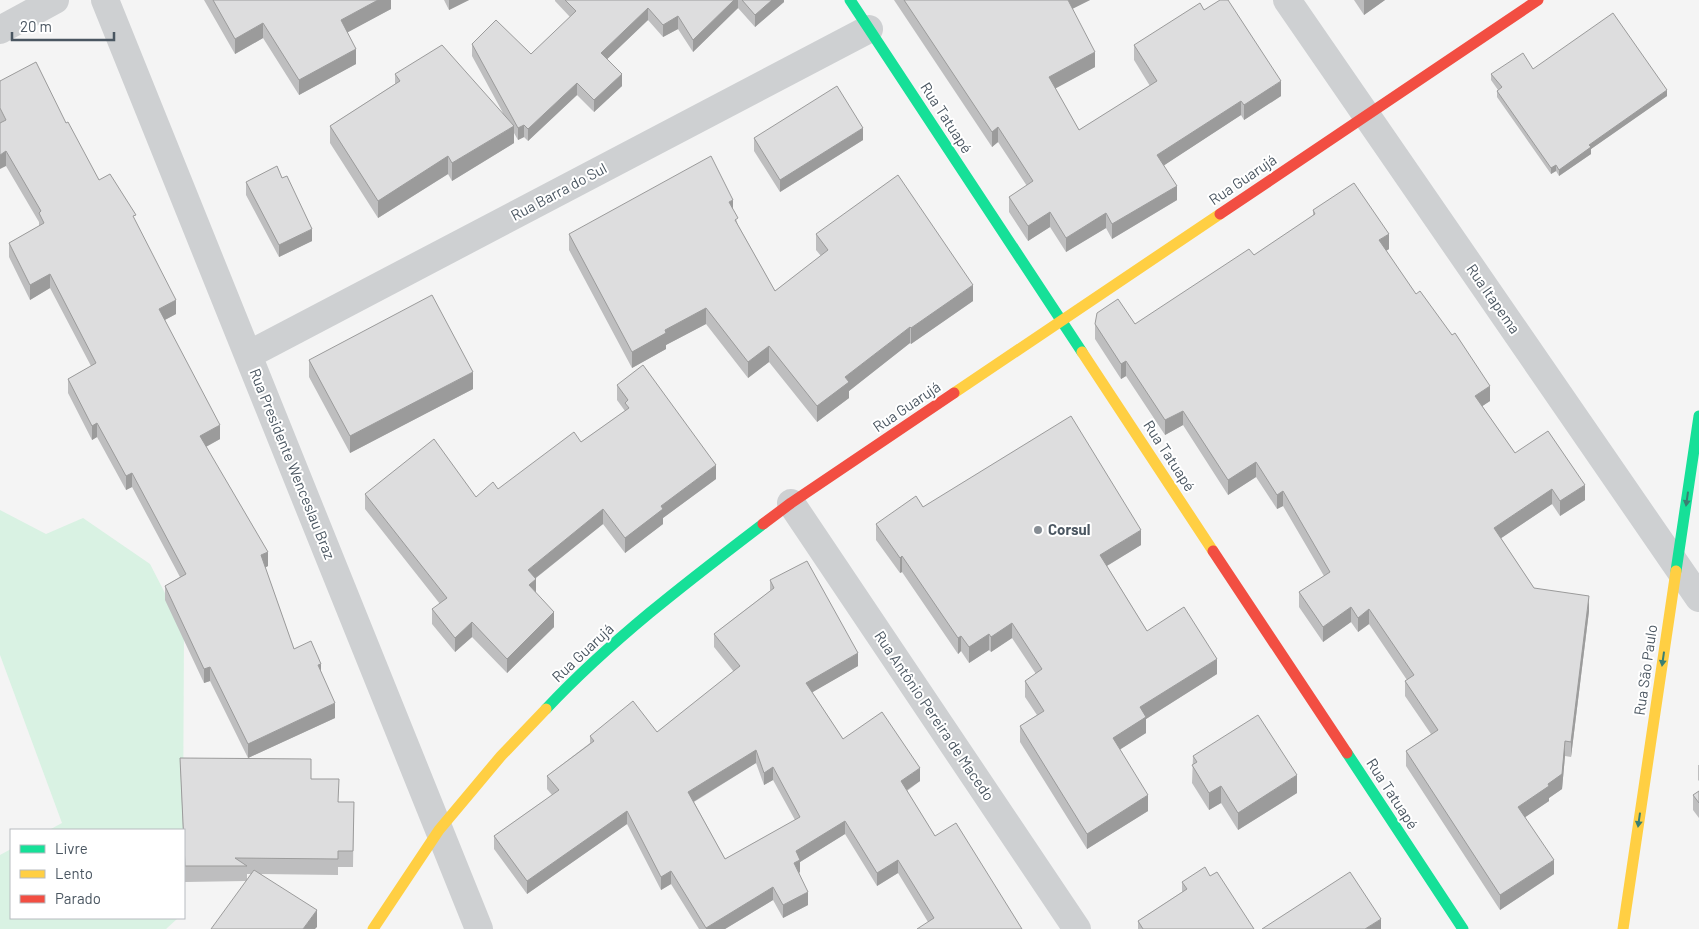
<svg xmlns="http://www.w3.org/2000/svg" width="1699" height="929" font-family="Barlow,sans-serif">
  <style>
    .green { fill: #d9f2e3 }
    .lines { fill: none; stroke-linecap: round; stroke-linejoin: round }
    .street { stroke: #ced0d2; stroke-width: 28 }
    .fast { stroke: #16e098; stroke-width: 11 }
    .slow { stroke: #ffcf43; stroke-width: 11 }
    .jam { stroke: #f24e42; stroke-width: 11 }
    .wall { fill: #bebebf; fill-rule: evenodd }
    .shaded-wall { fill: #9b9b9b }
    .building { fill: #ddddde; stroke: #9b9b9b; fill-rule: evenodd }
    .oneway { fill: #3a7f72 }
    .poi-dot { fill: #868d94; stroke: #fff; stroke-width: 2 }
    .labels { text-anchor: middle; stroke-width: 4; stroke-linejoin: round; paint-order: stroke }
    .street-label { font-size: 15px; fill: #4a5661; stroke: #fff }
    .poi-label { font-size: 15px; font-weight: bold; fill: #4a5661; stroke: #fff; text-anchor: start }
  </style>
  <rect width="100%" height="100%" fill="#f4f4f4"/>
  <!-- green -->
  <path class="green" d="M0,510L46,534L83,518L150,564L184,630L183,830H49L62,823L0,655Z
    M11,849V918H178L166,929H0V855Z"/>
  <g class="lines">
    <!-- street -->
    <path class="street" d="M105,0L479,929
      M1287,0L1699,598
      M0,30L55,0
      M248,355L869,29
      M791,503L1077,929"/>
    <!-- fast -->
    <path class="fast" d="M850,0L1082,352
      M1676,571L1699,416
      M546,709C612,639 687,582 763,524
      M1347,753L1463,929"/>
    <!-- slow -->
    <path class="slow" d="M1082,352L1213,551
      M954,393L1220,214
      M373,929L439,830L501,756L546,709
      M1623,929L1676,571"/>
    <!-- jam -->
    <path class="jam" d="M1220,214L1538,0
      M763,524L791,503L954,393
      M1213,551L1347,753"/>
  </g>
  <!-- wall -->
  <path class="wall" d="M204,0H391V9L347,32L356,64L299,95L263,38L235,54Z
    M444,0H469L449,10Z
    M555,0H784V2L755,27L738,8L693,52L678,29L663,37L648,20L607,59L622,86L594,112L577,95L528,141L524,137L518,140L514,133V143L452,181L448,174L378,218L330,143V126L395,84V74L503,113L472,56V44L531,54L570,17L555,1Z
    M894,0H1090L1072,9L1095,67L1055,88L1079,130L1150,86L1134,60V45L1204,10L1281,96L1244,120L1241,115L1164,165L1177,200L1112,239L1106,228L1066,252L1050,227L1028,241L1009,212V197L1027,186L998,142L992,147Z
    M1354,0H1385L1364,15Z
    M1533,69L1667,96L1591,149V154L1559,176L1556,171L1551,174L1497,97V91L1498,90L1491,80V74Z
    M0,81L66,123L99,180L136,222L176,314L165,320L220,439L206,447L268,566L265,567L294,649L321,672L335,718L248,758L210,681L204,683L165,600V586L180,577L132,487L126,490L97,437L92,440L68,393V379L91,366L50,288L30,300L9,257V243L39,226V222L6,166L0,122Z
    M754,138L863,140L780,192L754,151Z
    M246,182L312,241L279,257L246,195Z
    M733,210L738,225L775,291L821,256L816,250V234L973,301L911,344L910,343L849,391V398L817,422L769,362L748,378L706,324L666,345V349L632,368L569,250V234Z
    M1313,210L1389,249L1386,251L1490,401L1482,406L1515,453L1585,500L1560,516L1552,504L1501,538L1534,588L1589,611L1571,757L1565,756L1562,789L1549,798V801L1525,817L1554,874L1500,910L1406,766V751L1431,734L1405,696V681L1407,680L1369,624L1358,632L1351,622L1323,642L1299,607V592L1324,576L1283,506L1277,509L1256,477L1228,495L1183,425L1165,435L1126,376L1121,379L1095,339V324H1135L1254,255L1313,216Z
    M309,360L473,389L350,453L309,377Z
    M617,385L716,479L663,518V524L625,553L603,524L536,578V593L554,627L507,673L472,637L455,652L432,624V609L440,604L365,509V494L476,497L498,489L581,442L625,411L617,400Z
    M923,507L1141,545L1107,566L1147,631L1217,674L1146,719V733L1120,749L1148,811L1087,849L1020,742V726L1037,715L1025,697V681L1036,674L1012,638L991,652L989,650L969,663L961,651L958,654L902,572L900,573L876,540V524Z
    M770,580L858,666L812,692L843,739L920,781L907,791L935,836L1022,929L928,922L898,873L877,886L845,834L800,862V872L799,873L808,905L783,918L773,900L725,929H699L671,884L661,890L627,824L527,894L494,849V836L552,795L547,789V776L590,743V736L657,732L734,672L714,647V634L770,591ZM756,763L764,785L773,780L795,820L725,859L694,802Z
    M1193,756L1297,793L1238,830L1221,803L1209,810L1192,783Z
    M180,758L311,779L339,802H354L353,867H338V875L261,874L317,927L246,881L185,882L184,830H183ZM247,874H251L247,880Z
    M1698,765H1699V781L1698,780Z
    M1699,791V818L1693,810V795Z
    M1210,876L1254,929H1138V921L1182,892V882Z"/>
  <!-- shaded-wall -->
  <path class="shaded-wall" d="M378,0H391V9L341,36V20Z
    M449,0H469L449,10Z
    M734,0H738V8L693,52V40Z
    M772,0H784V2L755,27V15Z
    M1066,0H1090L1066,12Z
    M1364,0H1385L1364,15Z
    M648,8V20L601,65V53Z
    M678,16V29L663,37V25Z
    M263,23V38L235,54V39Z
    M356,49V64L299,95V80Z
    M1095,52V67L1049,92V77Z
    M622,74V86L594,112V100Z
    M1281,81V96L1244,120V105Z
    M577,83V95L528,141V129Z
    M1667,90V96L1591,149V154L1559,176V170L1589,145Z
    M1241,101V115L1157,170V155Z
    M524,125V137L518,140V128Z
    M514,126V143L452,181V163Z
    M998,127V142L992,147V132Z
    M863,128V140L780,192V180Z
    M6,151V166L0,169V155Z
    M448,156V174L378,218V201Z
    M1556,165V171L1551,174V168Z
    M1177,186V200L1112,239V224Z
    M733,200V216L729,202Z
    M1050,212V227L1028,241V226Z
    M1106,213V228L1066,252V238Z
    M312,229V241L279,257V245Z
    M1389,234V249L1379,255V240Z
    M50,274V288L30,300V285Z
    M973,285V301L911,344V328Z
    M176,300V314L159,323V309Z
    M706,308V324L666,345V349L632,368V352L665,330Z
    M910,327V343L849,391V398L817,422V406L845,377Z
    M769,346V362L748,378V362Z
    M1126,361V376L1121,379V364Z
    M473,372V389L350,453V436Z
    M1490,386V401L1475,411V396Z
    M1183,411V425L1165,435V420Z
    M97,423V437L92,440V426Z
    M220,425V439L200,450V436Z
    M1256,462V477L1228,495V480Z
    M716,465V479L663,518V524L625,553V538L661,506Z
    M132,473V487L126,490V476Z
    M1585,485V500L1560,516V501Z
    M1552,489V504L1494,543V528Z
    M1283,491V506L1277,509V495Z
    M603,509V524L528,584V570Z
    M1141,530V545L1100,570V555Z
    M268,552V566L261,570V555Z
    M902,556V572L900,573V558Z
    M536,579V593L529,585Z
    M1589,596V611L1571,757V742Z
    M1351,607V622L1323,642V627Z
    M1369,609V624L1358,632V618Z
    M554,612V627L507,673V659Z
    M472,622V637L455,652V638Z
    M1012,623V638L991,652V637Z
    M989,634V650L969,663V647Z
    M961,636V651L958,654V638Z
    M858,653V666L806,696V683Z
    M1217,659V674L1146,719V733L1113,754V738L1140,707Z
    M321,664V678L318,665Z
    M210,667V681L204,683V669Z
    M335,703V718L248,758V744Z
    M1565,741V756L1562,789L1549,798V801L1518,822V807L1548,784Z
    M756,750V763L688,805V792Z
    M773,767V780L764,785V773Z
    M920,768V781L901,794V781Z
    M1297,775V793L1238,830V813Z
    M1221,786V803L1209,810V793Z
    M1148,795V811L1087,849V834Z
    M627,811V824L527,894V881Z
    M845,821V834L800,862V872L794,876V863L796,851Z
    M898,860V873L877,886V873Z
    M1554,860V874L1500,910V895Z
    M671,871V884L661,890V877Z
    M773,887V900L725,929H706V928Z
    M808,892V905L783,918V905Z
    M317,910V927L315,929H303Z
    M1381,919V929H1365Z"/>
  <!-- building -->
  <path class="building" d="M213,0H378L341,20L356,49L299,80L263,23L235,39Z
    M565,0H734L693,40L678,16L663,25L648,8L601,53L622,74L594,100L577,83L528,129L524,125L518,128L472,44L496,20L531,54L576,11Z
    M742,0H772L755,15Z
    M904,0H1068L1095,52L1049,77L1079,130L1157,81L1134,45L1200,3L1204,10L1220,0H1228L1281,81L1244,105L1241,101L1157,155L1177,186L1112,224L1106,213L1066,238L1050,212L1028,226L1009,197L1033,181L998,127L992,132Z
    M1613,13L1667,90L1589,145L1591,147L1559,170L1556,165L1551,168L1497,91L1502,87L1491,74L1523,53L1533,69Z
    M442,45L514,126L452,163L448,156L378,201L330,126L400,81L395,74Z
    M36,62L66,123L68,122L99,180L110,174L136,215L133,216L176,300L159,309L220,425L200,436L268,552L261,555L294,649L311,641L321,664L318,665L335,703L248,744L210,667L204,669L165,586L186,574L132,473L126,476L97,423L92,426L68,379L96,363L50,274L30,285L9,243L44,223L39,213L41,211L6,151L0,155V123L6,120L0,108V81Z
    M837,86L863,128L780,180L754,138Z
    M711,156L733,200L729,202L738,218L735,220L775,291L828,250L816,234L898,175L973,285L911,328L910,327L845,377L849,382L817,406L769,346L748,362L706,308L665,330L666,333L632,352L569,234Z
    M277,166L282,178L287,176L312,229L279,245L246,182Z
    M1354,183L1389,234L1379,240L1416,294L1420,291L1452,335L1455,333L1490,386L1475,396L1515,453L1548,431L1585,485L1560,501L1552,489L1494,528L1534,588L1589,596L1571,742L1565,741L1562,774L1548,784L1549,786L1518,807L1554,860L1500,895L1406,751L1438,730L1405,681L1414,675L1369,609L1358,618L1351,607L1323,627L1299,592L1330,572L1283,491L1277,495L1256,462L1228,480L1183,411L1165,420L1126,361L1121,364L1095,324L1097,313L1118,299L1135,324L1249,249L1254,255L1315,214L1313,210Z
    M432,295L473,372L350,436L309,360Z
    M643,365L716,465L661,506L663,509L625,538L603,509L528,570L536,579L529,585L554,612L507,659L472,622L455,638L432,609L447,598L365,494L434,439L476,497L493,482L498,489L574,432L581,442L629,408L625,403L628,400L617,385Z
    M1071,416L1141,530L1100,555L1147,631L1184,607L1217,659L1140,707L1146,717L1113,738L1148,795L1087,834L1020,726L1044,711L1025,681L1042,669L1012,623L991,637L989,634L969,647L961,636L958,638L902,556L900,558L876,524L916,496L923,507Z
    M807,561L858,653L806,683L843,739L882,712L920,768L901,781L935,836L956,823L1022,929H917L934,918L898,860L877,873L845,821L796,851L800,860L794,863L808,892L783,905L773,887L706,928L671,871L661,877L627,811L527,881L494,836L559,790L547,776L594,741L590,736L633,701L657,732L740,666L714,634L774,588L770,580ZM756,750L764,773L773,767L800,817L725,859L688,792Z
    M1258,715L1297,775L1238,813L1221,786L1209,793L1192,765L1197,762L1193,756Z
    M180,758L311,759V779H339L338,802H354L353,851H338V859L235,858L247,866H185Z
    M1699,791V803L1693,795Z
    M1205,867L1210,876L1217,872L1254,929H1143L1138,921L1187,889L1182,882Z
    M254,870L317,910L303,929H211Z
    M1350,872L1381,919L1365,929H1262Z"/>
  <!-- one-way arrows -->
  <defs><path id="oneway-solid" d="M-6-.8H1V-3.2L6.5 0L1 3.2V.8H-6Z" transform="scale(1.25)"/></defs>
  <g class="oneway">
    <use href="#oneway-solid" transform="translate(1687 499) rotate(98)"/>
    <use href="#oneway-solid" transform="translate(1663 659) rotate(98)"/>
    <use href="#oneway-solid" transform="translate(1639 820) rotate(98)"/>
  </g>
  <!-- markers -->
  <circle class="poi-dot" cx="1038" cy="530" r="5"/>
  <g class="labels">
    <!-- street labels -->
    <g class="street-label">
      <text transform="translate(946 118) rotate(57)" y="5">Rua Tatuapé</text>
      <text transform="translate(1243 180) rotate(-34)" y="5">Rua Guarujá</text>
      <text transform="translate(559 192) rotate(-28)" y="5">Rua Barra do Sul</text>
      <text transform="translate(1493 299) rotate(55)" y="5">Rua Itapema</text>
      <text transform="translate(907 407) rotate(-34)" y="5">Rua Guarujá</text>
      <text transform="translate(1169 456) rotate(57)" y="5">Rua Tatuapé</text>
      <text transform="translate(292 464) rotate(68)" y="5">Rua Presidente Wenceslau Braz</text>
      <text transform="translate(583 653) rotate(-43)" y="5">Rua Guarujá</text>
      <text transform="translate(1646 670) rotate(-82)" y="5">Rua São Paulo</text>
      <text transform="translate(934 716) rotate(56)" y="5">Rua Antônio Pereira de Macedo</text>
      <text transform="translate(1392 794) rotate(57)" y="5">Rua Tatuapé</text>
    </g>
    <!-- poi labels -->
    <g class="poi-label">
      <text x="1048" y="535">Corsul</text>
    </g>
  </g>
  <!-- legend -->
  <rect x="10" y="829" width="175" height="90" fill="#ffffff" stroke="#b7bbc0"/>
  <rect x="20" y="845" width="25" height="8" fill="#16e098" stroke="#b7bbc0"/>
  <text x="55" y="854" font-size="15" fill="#4a5661">Livre</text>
  <rect x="20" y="870" width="25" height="8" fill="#ffcf43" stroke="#b7bbc0"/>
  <text x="55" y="879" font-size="15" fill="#4a5661">Lento</text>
  <rect x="20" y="895" width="25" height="8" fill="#f24e42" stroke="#b7bbc0"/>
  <text x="55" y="904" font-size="15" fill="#4a5661">Parado</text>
  <!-- scale -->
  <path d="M12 32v8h102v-8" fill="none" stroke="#4a5661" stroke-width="2.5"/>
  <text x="20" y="32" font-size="15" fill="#4a5661" stroke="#ffffff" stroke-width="4" paint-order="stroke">20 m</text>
</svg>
